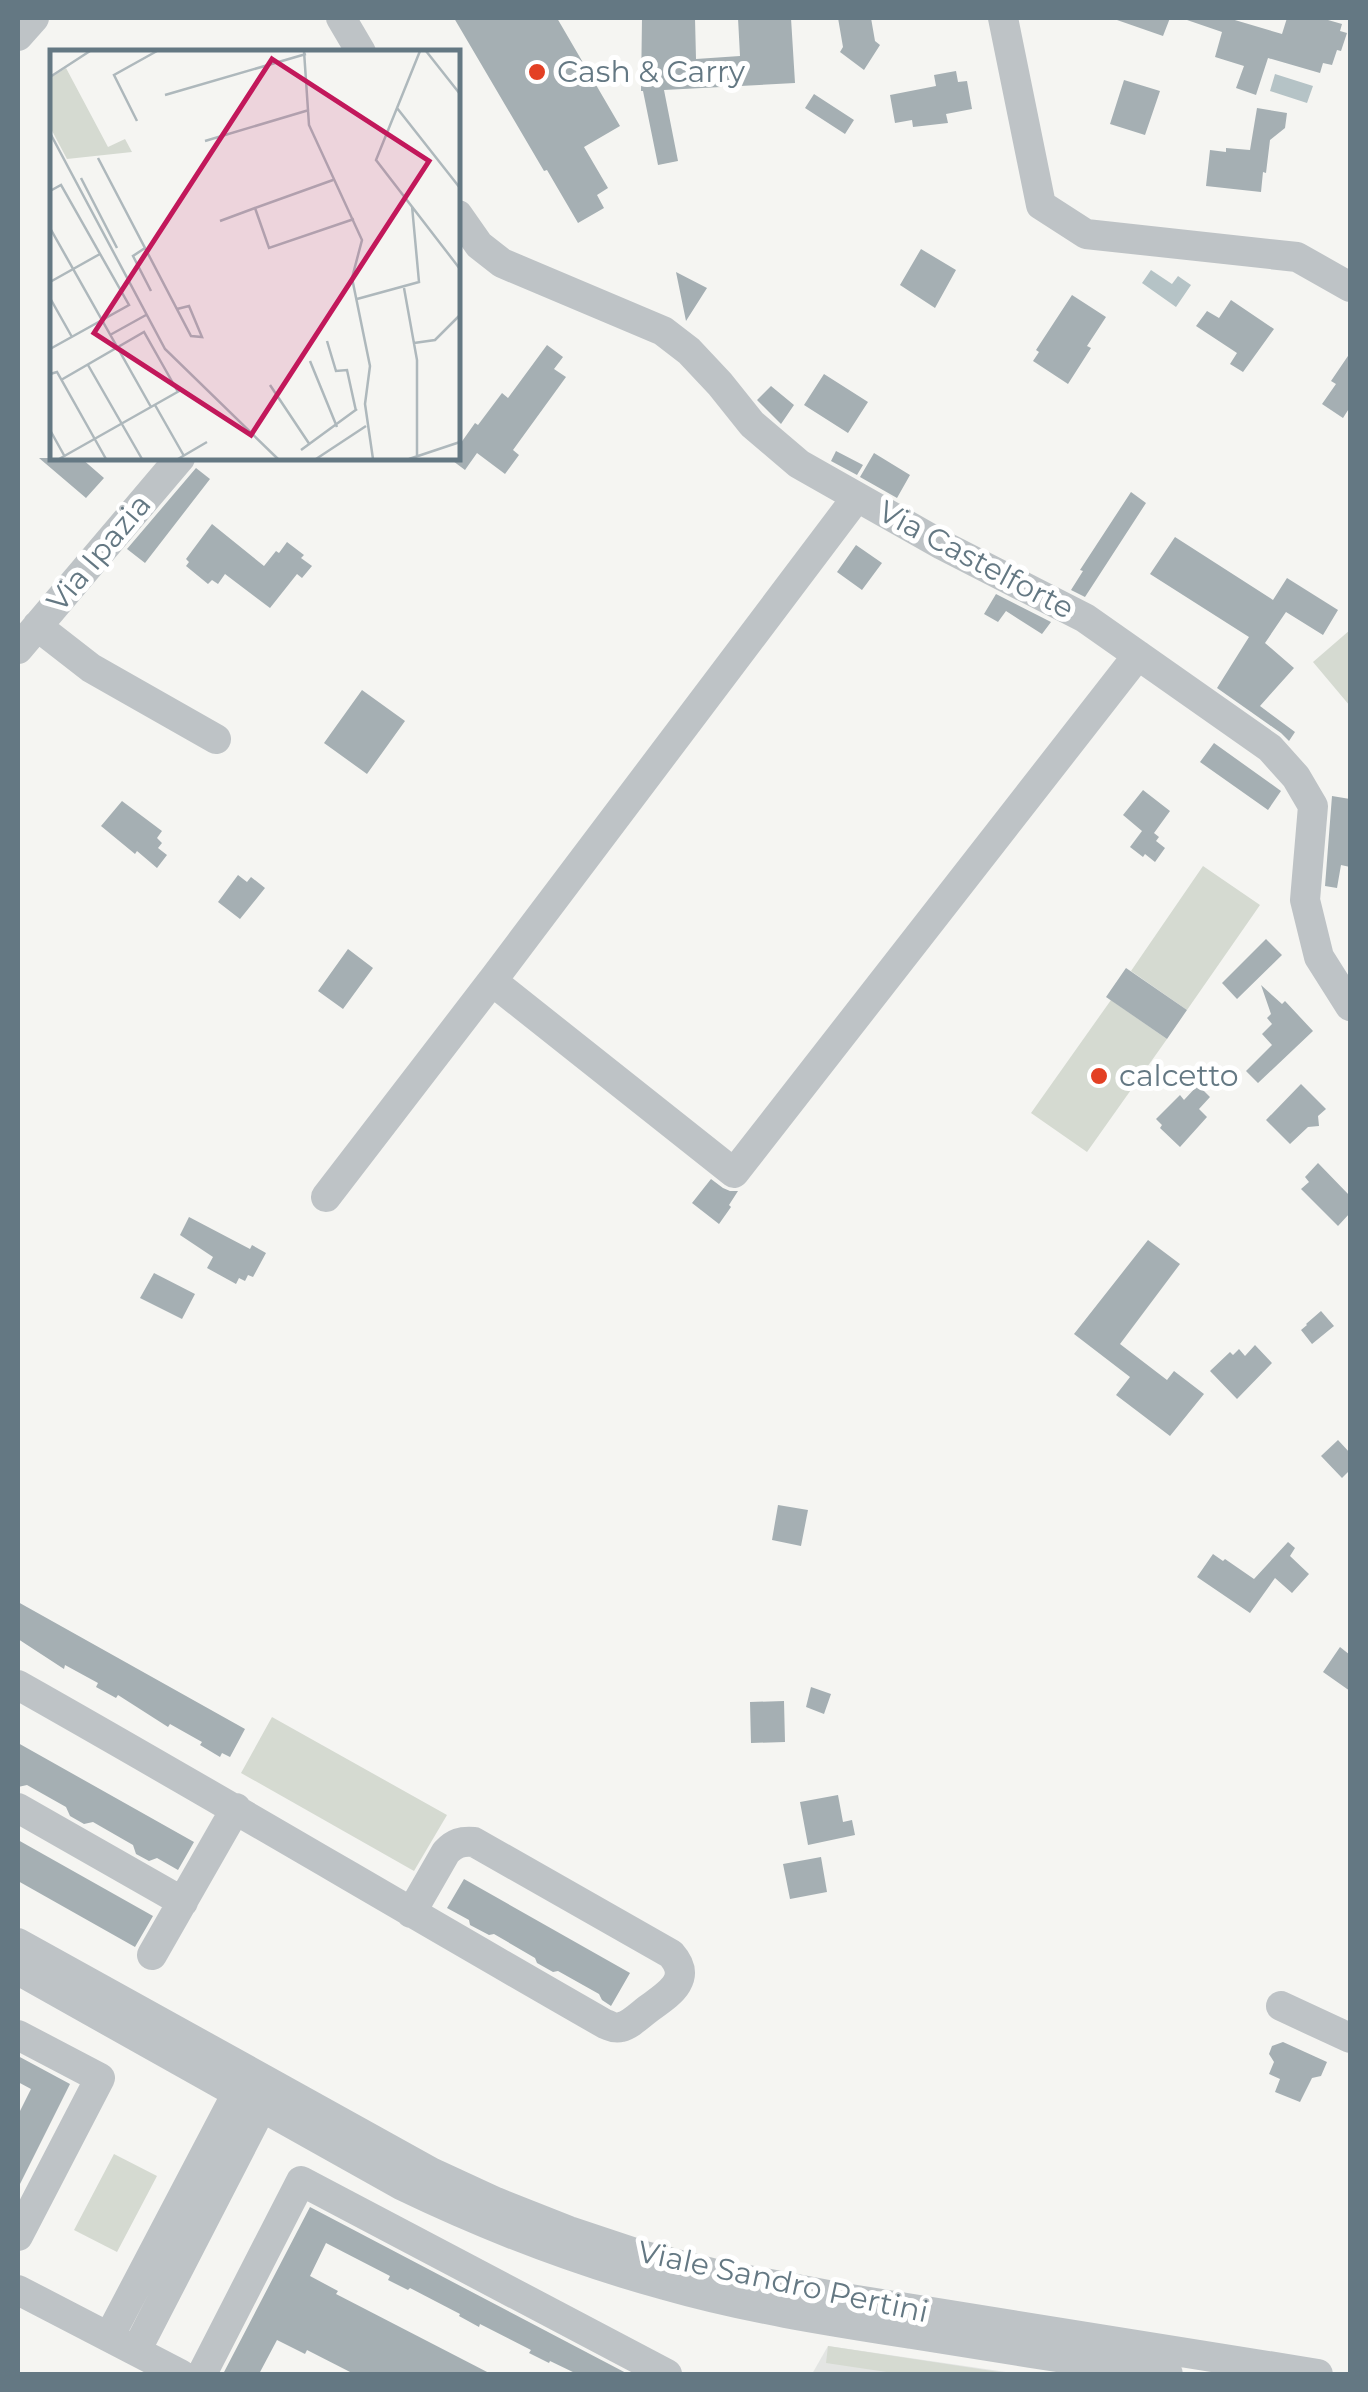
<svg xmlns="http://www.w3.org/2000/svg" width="1368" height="2392" font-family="Montserrat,sans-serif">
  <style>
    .built { fill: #e3e5e3 }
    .green { fill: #d5dad1 }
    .water { fill: #b5c3c6 }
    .building { fill: #a5afb3 }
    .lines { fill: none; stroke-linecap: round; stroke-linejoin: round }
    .minor { stroke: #bec3c6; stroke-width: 30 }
    .poi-dot { fill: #e34024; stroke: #fff; stroke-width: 4 }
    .labels { text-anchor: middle; stroke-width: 10; stroke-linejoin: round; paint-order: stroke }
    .poi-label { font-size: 30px; fill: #647883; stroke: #fff; text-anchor: start }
    .street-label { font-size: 30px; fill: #647883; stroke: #fff }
    .inset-road { fill: none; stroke: #aeb8bc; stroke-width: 2.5 }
    .view { fill: #c2185b; fill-opacity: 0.15; stroke: #c2185b; stroke-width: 5 }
    .inset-edge { fill: none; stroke: #647883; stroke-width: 5 }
  </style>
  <rect width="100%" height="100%" fill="#f5f5f2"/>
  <!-- built -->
  <path class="built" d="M828,2346L1020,2374H812Z"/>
  <!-- green -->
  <path class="green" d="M1350,630V706L1313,662Z
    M1203,866L1260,905L1187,1010L1131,971Z
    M1111,1000L1167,1039L1087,1152L1031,1113Z
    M272,1717L447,1815L414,1871L241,1773Z
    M114,2154L157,2176L117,2252L74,2230Z
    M828,2346L1012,2374H900L826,2363Z"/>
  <!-- water -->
  <path class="water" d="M1275,74L1313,86L1307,103L1270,91Z
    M1151,270L1172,284L1178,276L1191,285L1176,307L1142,283Z"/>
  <!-- building -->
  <path class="building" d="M454,18H557L620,126L584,147L608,188L597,195L604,208L578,223L547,170L544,171Z
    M642,18H695L696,59L740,56L738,18H791L795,83L664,90L678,161L658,165L643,91H641Z
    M838,18H871L875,41L880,45L864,70L840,52L843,47Z
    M1117,18H1170L1163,36L1117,20Z
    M1188,18H1228L1282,34L1287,18H1321L1342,24L1340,31L1347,33L1341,51L1337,50L1332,65L1323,63L1320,73L1268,58L1256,95L1236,88L1244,66L1215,57L1222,32L1187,20Z
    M956,71L958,82L967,81L972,109L946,114L948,123L913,127L912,120L895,123L890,95L936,86L934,75Z
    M1124,80L1160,91L1145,135L1110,124Z
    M814,94L854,120L845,134L805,108Z
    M1257,108L1287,113L1285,128L1270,140L1266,173L1263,172L1261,192L1206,186L1210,150L1226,152V148L1250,150Z
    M921,249L956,270L935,308L900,285Z
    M676,272L707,288L686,321Z
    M1072,295L1106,317L1087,346L1091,348L1068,384L1033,361L1039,352L1036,350Z
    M1231,300L1274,329L1243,372L1230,364L1237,353L1196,326L1207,311L1219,318Z
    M547,345L563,357L554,369L566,377L513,450L519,455L505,474L477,453L465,470L449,458H458V447L475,423L478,425L502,393L508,398Z
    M1350,353V407L1343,418L1322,404L1336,384L1331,381Z
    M824,374L868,402L848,433L804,405Z
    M771,386L794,405L781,424L757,400Z
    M836,451L863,465L857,475L831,461Z
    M874,453L910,475L897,498L860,477Z
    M39,458H81L104,478L86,498Z
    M196,468L210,479L145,563L127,549Z
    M1131,492L1146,503L1085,597L1071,590L1083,571L1080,570Z
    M212,524L264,566L276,551L279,553L287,542L304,555L301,558L312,566L302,578L297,574L270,608L225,574L218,584L212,580L208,584L186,566L189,562L186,559Z
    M1175,537L1273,600L1287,578L1338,610L1323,635L1286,612L1265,643L1294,668L1260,706L1295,732L1289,741L1281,733L1217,688L1249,637L1150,574Z
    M856,545L882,563L862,590L837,572Z
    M996,594L1051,622L1042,634L1006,611L998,622L984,614Z
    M362,690L405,721L367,774L324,743Z
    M1214,743L1281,791L1268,810L1200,762Z
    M1143,790L1170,811L1154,833L1159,837L1156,841L1165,848L1155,862L1145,854L1143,857L1130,847L1142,831L1123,815Z
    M1332,796L1350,799V867L1341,865L1337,888L1325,886Z
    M122,801L162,831L157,838L162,843L158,848L167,855L157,868L137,851L135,854L101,826Z
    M238,875L247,882L251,877L265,888L240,919L218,902Z
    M1266,939L1282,955L1237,999L1222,983Z
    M348,949L373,968L343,1009L318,991Z
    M1126,968L1187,1010L1167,1039L1106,997Z
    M1261,985L1282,1004L1285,1001L1313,1031L1258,1083L1246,1071L1272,1045L1262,1034L1272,1024L1267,1018L1271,1014Z
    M1301,1084L1326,1109L1318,1116L1319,1126L1308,1127L1290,1144L1266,1120Z
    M1198,1085L1210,1097L1199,1109L1207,1117L1180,1147L1160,1128L1162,1125L1156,1119L1180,1095L1184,1100Z
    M1318,1163L1350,1196V1213L1338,1226L1301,1189L1309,1182L1305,1177Z
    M711,1179L723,1188L730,1191H738L729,1205L731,1207L719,1224L692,1203Z
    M189,1217L250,1249L252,1245L266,1253L253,1277L248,1275L245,1281L239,1278L236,1284L207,1268L213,1257L180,1235Z
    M1148,1240L1180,1264L1120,1344L1167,1380L1174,1371L1204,1394L1170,1436L1116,1395L1130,1377L1074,1334Z
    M154,1273L195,1294L182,1319L140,1298Z
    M1321,1311L1334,1326L1312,1344L1301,1330L1307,1325L1306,1324Z
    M1255,1345L1272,1363L1237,1399L1210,1371L1230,1352L1233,1355L1239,1349L1245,1356Z
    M1338,1440L1350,1453V1470L1342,1478L1321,1456Z
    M778,1505L808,1510L801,1546L772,1540Z
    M1288,1542L1295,1548L1290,1556L1309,1574L1292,1593L1275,1578L1250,1613L1197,1577L1213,1554L1223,1561L1225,1559L1254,1579Z
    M18,1602L245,1729L230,1757L222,1753L220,1757L200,1745L202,1742L170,1724L168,1727L118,1695L116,1698L96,1687L98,1683L65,1665L64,1669L18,1639Z
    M1340,1647L1350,1655V1691L1323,1672Z
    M811,1687L831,1694L824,1714L806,1707Z
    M784,1701L785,1742L751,1743L750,1702Z
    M18,1743L194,1842L178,1870L157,1858L149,1861L136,1854L133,1845L93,1822L84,1824L70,1816L66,1807L27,1785L18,1787Z
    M838,1795L843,1822L852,1820L855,1835L808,1845L800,1802Z
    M18,1840L153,1916L135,1947L18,1881Z
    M821,1857L827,1892L790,1899L783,1864Z
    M464,1879L630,1973L611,2006L602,2000L599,1994L558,1971L553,1972L537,1963L535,1958L494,1934L489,1935L470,1925L469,1920L447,1908Z
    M1283,2042L1327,2062L1321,2076L1312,2078L1300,2102L1275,2092L1280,2079L1269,2074L1274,2062L1269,2054L1272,2046Z
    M18,2056L70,2084L18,2188V2115L31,2089L18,2082Z
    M310,2207L628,2374H577L550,2361L549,2363L529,2353L531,2350L480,2324L479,2327L459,2316L460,2314L410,2288L408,2290L388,2280L390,2276L326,2243L310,2276L338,2291L336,2294L491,2374H354L307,2350L305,2354L277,2340L259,2374H223Z"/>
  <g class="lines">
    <!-- minor -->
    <path class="minor" d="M341,18L361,52
      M1003,18L1041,205L1086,234L1297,257L1350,287
      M18,36L34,18
      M458,215L479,245L502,263L663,331L689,351L720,384L752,424L799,464L942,545L1085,618L1270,748L1296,777L1313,806L1305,900L1319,957L1350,1006
      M857,497L492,981L734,1173L1138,655
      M37,626L91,668L216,739
      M18,649L180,458
      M326,1197L492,981
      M18,1685C215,1796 409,1912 605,2024C611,2026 614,2029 621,2027C630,2025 640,2015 648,2009C667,1995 694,1980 671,1954L474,1842C461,1841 455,1843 446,1852L411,1913
      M18,1808L183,1902
      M18,1943L431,2172L496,2202L569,2231L641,2255L716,2274L844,2298L1318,2374
      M152,1955L236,1808
      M18,1970L401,2185C486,2226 573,2260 665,2285C745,2308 829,2321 912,2334C997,2348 1083,2361 1168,2374
      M1281,2006L1350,2038
      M18,2035L100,2078L18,2236
      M18,2290L180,2374
      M109,2337L245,2078
      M136,2351L270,2091
      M202,2374L301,2181L667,2374"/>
  </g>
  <!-- markers -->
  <g class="poi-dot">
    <circle cx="537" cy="72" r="10"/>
    <circle cx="1099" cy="1076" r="10"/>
  </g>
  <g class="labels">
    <!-- poi labels -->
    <g class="poi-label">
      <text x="557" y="82">Cash &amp; Carry</text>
      <text x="1119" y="1086">calcetto</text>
    </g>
    <!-- street labels -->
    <g class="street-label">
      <text transform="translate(99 553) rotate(-50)" y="10">Via Ipazia</text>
      <text transform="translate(976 560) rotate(28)" y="10">Via Castelforte</text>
      <text transform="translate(783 2282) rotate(12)" y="10">Viale Sandro Pertini</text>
    </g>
  </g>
  <!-- overview -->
  <g transform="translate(50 50)">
    <rect width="410" height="410" fill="#f5f5f2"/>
    <path d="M16,18L58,97L75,89L82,102L17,109L0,77V28Z" fill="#d5dad1"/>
    <path class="inset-road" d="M254,1L259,75L312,190L302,228L320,316L315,354L323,409M370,1L326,110L410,219M376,1L410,44M0,27L40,1M115,45L256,4M347,58L410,138M87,71L64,25L107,1M0,83L115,299L228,409M155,91L259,60M48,108L141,286L152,287L139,256L127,259M31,128L67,198M283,130L205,158L219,198L304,169M0,141L11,135L79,255L0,299M170,171L205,158M0,178L101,357M95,198L83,206L101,241M0,232L50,204M354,238L367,310V407M0,248L22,287M307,249L369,232L362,156M60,285L96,265M277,291L286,321L297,320L306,361M364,293L385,290L410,265M260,311L287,377M38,315L92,409M0,324L7,322L56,409M11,330L94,282L128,342M220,335L260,395M105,355L134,406M0,380L15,407M251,400L307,359M9,409L131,340M128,409L157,392M266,409L316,376M359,409L410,392"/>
    <path class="view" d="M222,9L379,111L201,385L44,283Z"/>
    <rect width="410" height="410" class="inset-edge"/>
  </g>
  <!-- border -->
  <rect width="1368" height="2392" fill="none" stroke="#647883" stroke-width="40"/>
</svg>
